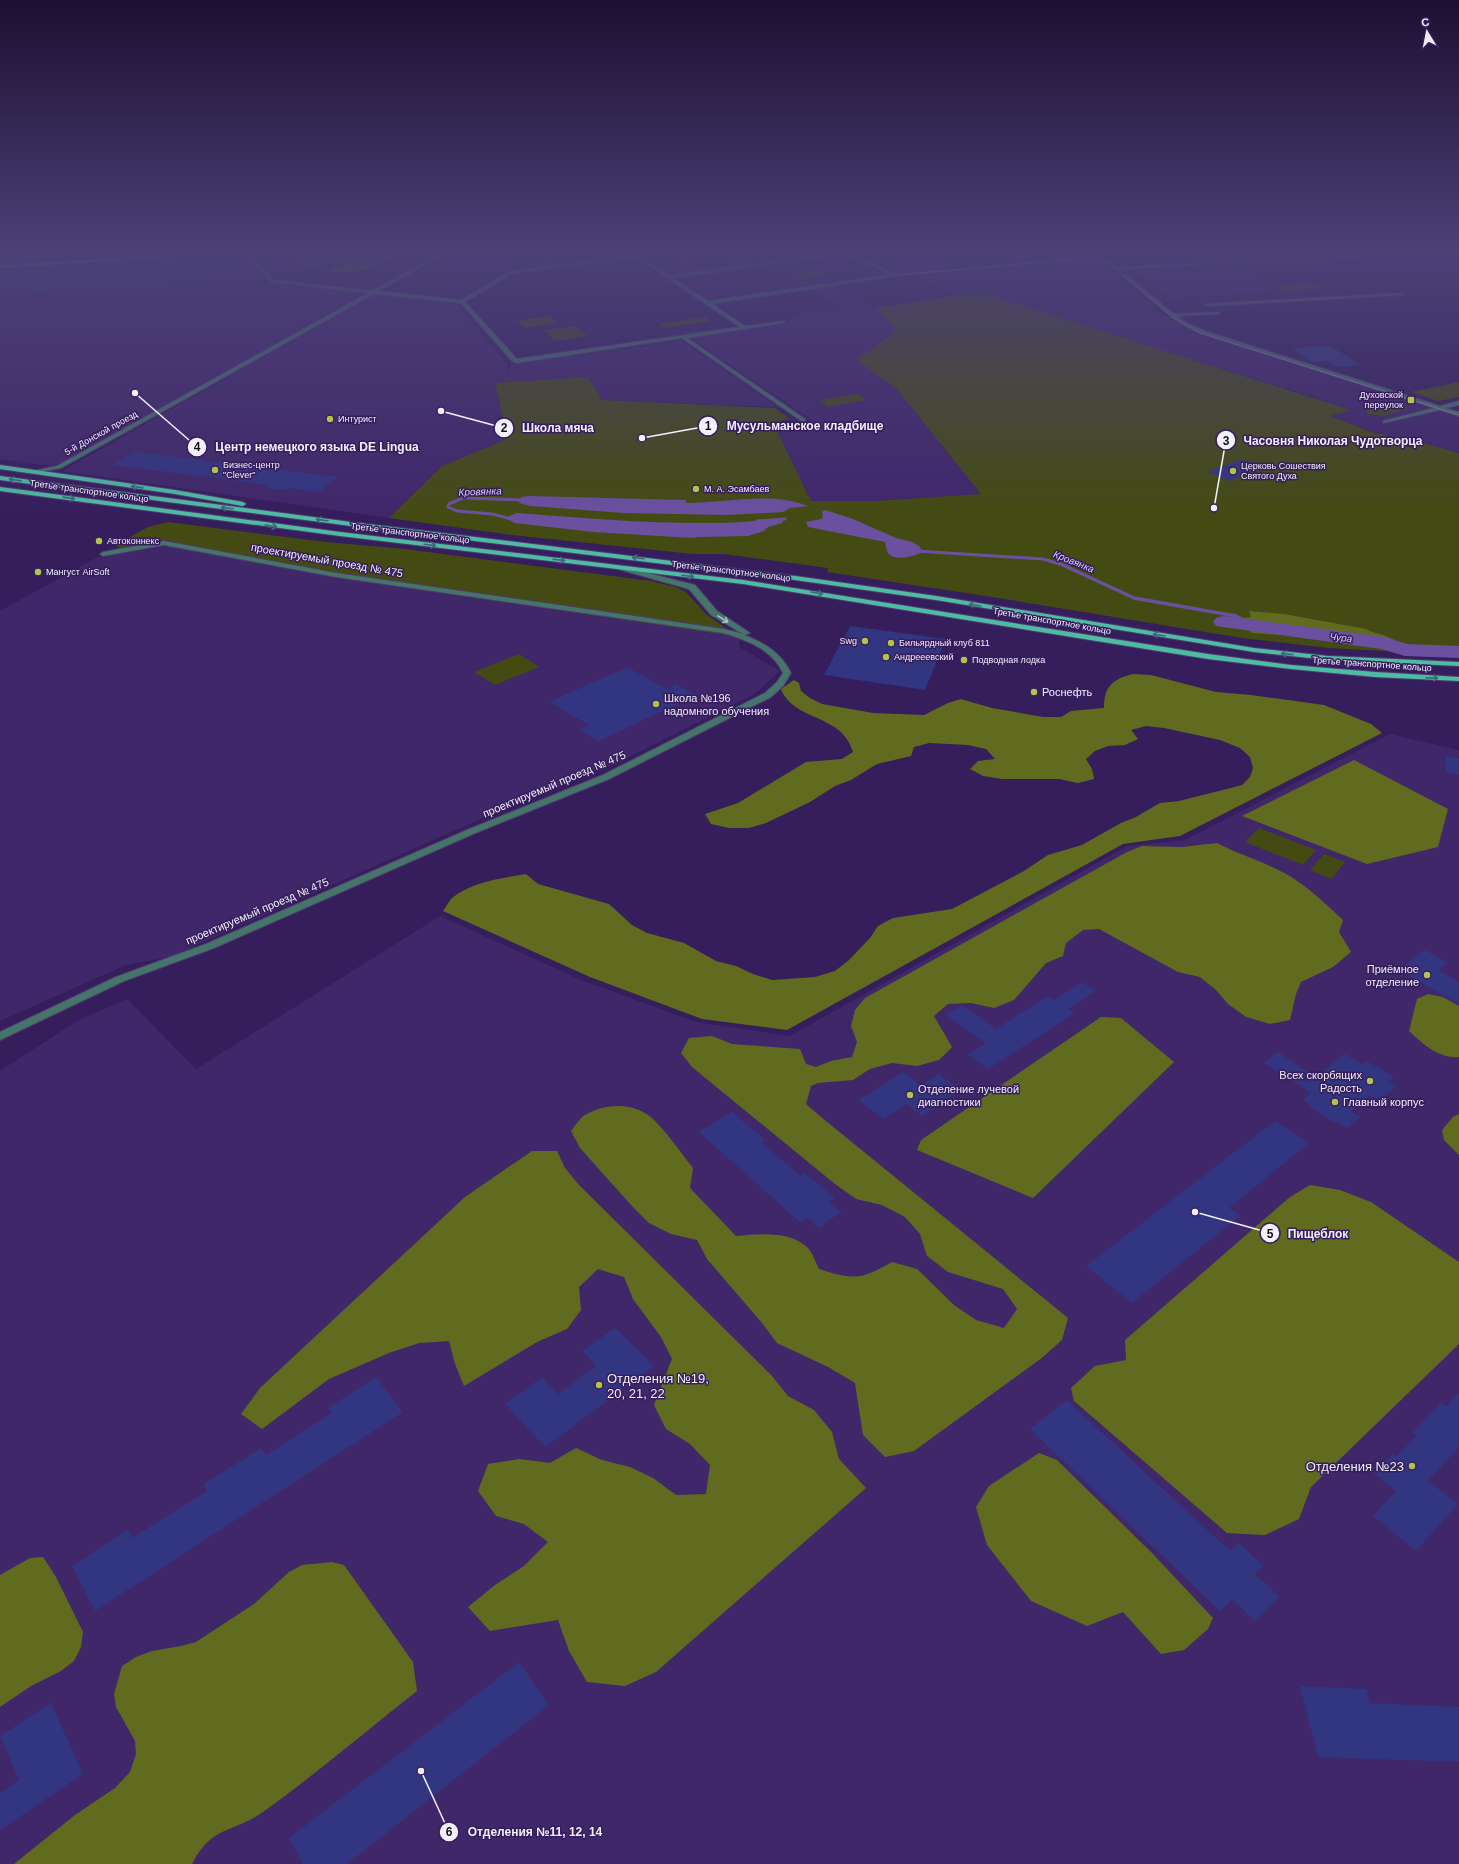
<svg xmlns="http://www.w3.org/2000/svg" width="1459" height="1864" font-family="Helvetica,sans-serif">
  <style>
    .built { fill: #40276a }
    .green { fill: #444b12 }
    .forest { fill: #606b1f }
    .water { fill: #6a509f }
    .lines { fill: none; stroke-linecap: round; stroke-linejoin: round }
    .stream-far1 { stroke: #6a509f; stroke-width: 3 }
    .stream { stroke: #6a509f; stroke-width: 3.5 }
    .river { fill: #6a509f; fill-rule: evenodd }
    .building { fill: #323580 }
    .minor-casing { stroke: #503b72; stroke-width: 2 }
    .major-casing { stroke: #503b72; stroke-width: 2 }
    .minor { fill: #457569; fill-rule: evenodd }
    .major { fill: #4ebba3; fill-rule: evenodd }
    .tram { stroke: #9386ac; stroke-width: 1 }
    .oneway { stroke: #40657b }
    .oneway2 { stroke: #adbec2 }
    .poi-dot { fill: #b2c34c; stroke: #351e5b; stroke-width: 1.5 }
    .labels { text-anchor: middle; stroke-width: 3; stroke-linejoin: round; paint-order: stroke }
    .far-poi-label { font-size: 9px; fill: #f3effe; stroke: #351e5b; text-anchor: start }
    .far-street-label { font-size: 9px; fill: #f3effe; stroke: #351e5b }
    .far-water-label { font-size: 10px; font-style: italic; fill: #d4c9f5; stroke: #351e5b }
    .street-label { font-size: 11px; fill: #f3effe; stroke: #351e5b }
    .poi-label { font-size: 11px; fill: #f3effe; stroke: #351e5b; text-anchor: start }
    .near-poi-label { font-size: 13px; fill: #f3effe; stroke: #351e5b; text-anchor: start }
    .leader { fill: none; stroke: #f3effe; stroke-width: 1.5 }
    .callout-dot { fill: #f3effe; stroke: #351e5b; stroke-width: 1.5 }
    .mark-label { font-size: 12px; text-anchor: middle; font-weight: bold; fill: #111 }
    .callout-label { font-size: 12px; text-anchor: middle; font-weight: bold; fill: #f3effe; stroke: #351e5b; stroke-width: 3; stroke-linejoin: round; paint-order: stroke }
  </style>
  <rect width="100%" height="100%" fill="#351e5b"/>
  <!-- built -->
  <path class="built" d="M852,252H939L957,267L895,272Z
    M1172,252H1224L1236,258L1185,261Z
    M240,254L266,283L364,293L62,463L52,465H41L0,459V268Z
    M1103,262L1162,314L1197,332L1459,417V453L1399,436L1392,439L1330,416L1350,410L1298,392L1094,330L979,292L960,295L915,275L1052,264Z
    M1238,266L1278,292L1170,298L1134,271Z
    M833,286L875,308L898,330L857,360L896,388L982,494L875,501H811L775,427L812,420L692,339L694,337L790,321L794,315L842,308L810,289Z
    M376,294L455,304L508,365L506,373L512,364L681,341L778,407L602,400L495,383L506,430V436L503,441L442,466L389,518L62,471Z
    M168,546L333,577L739,637V647L780,671L756,693L605,769L510,806L170,957L126,965L0,1021V611L98,557Z
    M1390,734L1459,750V1864H0V1071L77,1021L127,999L196,1069L440,916L581,980L696,1022L790,1036L1127,846L1185,840Z"/>
  <!-- green -->
  <path class="green" d="M563,252H590H586L589,254L554,259L547,254Z
    M713,252H737L755,263L733,265Z
    M687,259L703,268L689,270L673,261Z
    M819,271L828,275L793,280L785,275Z
    M1314,283L1323,289L1284,291L1276,285Z
    M979,292L1351,410L1330,416L1377,434L1379,433L1392,439L1399,436L1459,453V655L1328,648L1242,638L986,596L827,572L828,568L724,554H693L512,535L389,518L442,466L503,441L506,436V430L495,383L588,377L602,400L775,408L790,419L778,421L779,423L775,427L811,501H875L981,494L896,388L856,360L897,331L875,308Z
    M551,316L558,323L525,328L517,321Z
    M705,317L710,321L664,328L659,324Z
    M576,326L587,336L555,341L544,330Z
    M1459,382V397L1438,401L1411,392Z
    M858,394L867,400L828,407L819,400Z
    M1392,401L1403,403L1407,409L1384,416L1367,414L1366,409Z
    M168,522L326,542L405,549L651,581L676,587L686,592L707,615L739,637L333,577L168,546L174,542C147,536 147,539 122,550L116,545L148,527Z
    M519,654L539,667L495,685L474,672Z
    M1259,828L1316,850L1303,865L1245,842Z
    M1324,854L1345,862L1331,879L1310,870Z"/>
  <!-- forest -->
  <path class="forest" d="M325,252H330L325,254L333,258L347,255L341,252H405L396,255L365,271L330,272V270L344,265L334,262L305,267L292,257Z
    M1249,611L1284,614L1366,629C1377,635 1388,634 1396,642L1377,648L1352,642L1314,637L1252,633L1234,619L1251,617Z
    M1133,674L1151,675L1216,692L1251,695L1324,705L1371,724L1382,733L1180,836L1123,844L787,1030L702,1019L590,977L443,911C446,907 449,901 452,898C471,882 502,878 526,874L538,884L609,904L632,925L647,933L684,943L716,961L736,966L753,974L772,980L815,977L835,971L848,961L870,938L878,926L893,918L952,909L1024,871L1048,855L1082,845L1121,823L1136,817L1160,803L1179,801L1227,789L1242,785L1250,777L1253,768L1250,757L1240,748L1220,740L1164,728L1146,726L1131,730L1138,739L1125,745L1108,746L1095,751L1086,759L1092,769L1094,779L1078,783L1059,779H1002L983,776L970,769L978,761L995,759L986,749L968,745L929,743L914,747L911,756L877,764L851,780L835,786L810,802L766,823L749,828H729L711,824L705,814L738,803L806,762L842,759L853,752C842,713 794,722 781,689L794,680L799,683L801,691L810,698L822,704L873,713L924,715L948,703L961,699L992,708L1043,717H1061L1071,711L1104,708C1104,686 1113,679 1133,674Z
    M1354,760L1448,809L1438,847L1367,864L1242,816Z
    M1217,843C1240,855 1265,862 1288,875C1308,887 1326,904 1343,920L1339,932L1351,952L1333,967L1301,982L1296,994L1290,1020L1270,1024L1246,1017L1228,1004L1216,990L1200,977L1178,972L1099,929L1083,930L1066,943L1063,956L1046,963L1014,1000L994,1008L971,1003L948,1004L934,1016L952,1047L939,1060L917,1066L892,1063L870,1069L853,1080L818,1083L811,1086L806,1104L821,1117L1068,1318L1062,1340L1043,1357L914,1451L885,1457L863,1435L855,1383L828,1367L777,1343L762,1323L707,1259L697,1240L671,1234L649,1223L632,1206L580,1148L571,1131C575,1126 580,1118 585,1115C606,1103 633,1102 652,1118C667,1132 680,1152 693,1168L690,1188L736,1236C759,1234 791,1230 809,1249C813,1254 816,1263 819,1269C853,1280 861,1280 892,1262L917,1269L954,1305L976,1320L1004,1328L1017,1309L1003,1289L948,1272L927,1256L920,1234L905,1217L882,1205L856,1199L835,1184L692,1067L681,1053L689,1038L712,1036L732,1044L800,1049L806,1064L816,1067L831,1061L852,1057L857,1042L851,1026L855,1010L865,998L1127,852L1142,846L1182,847Z
    M1428,994L1443,997L1459,1006V1057C1439,1059 1423,1044 1409,1031L1417,999Z
    M1101,1017L1121,1018L1174,1062L1033,1198L917,1150L921,1140Z
    M1459,1114V1155L1444,1140L1442,1130L1453,1117Z
    M532,1151H557L565,1168L579,1185L772,1376L788,1396L814,1410L832,1432L839,1459L866,1488L656,1672L625,1686L587,1682L569,1651L558,1620L490,1631L468,1607L495,1585L524,1566L548,1542L524,1524L496,1516L478,1491L488,1464L519,1459L550,1463L576,1448L602,1460L630,1467L653,1478L676,1495L706,1494L710,1465L690,1444L666,1429L654,1405L672,1359L661,1337L633,1299L624,1277L598,1269L579,1287L581,1310L567,1329L537,1342L464,1386L455,1364L449,1341L419,1343L389,1353L329,1379L262,1429L241,1414L260,1388L465,1197Z
    M1310,1185L1340,1190L1371,1202L1459,1262V1344L1311,1487L1299,1519L1265,1535L1227,1533L1074,1401L1071,1388L1095,1366L1126,1360L1125,1340L1290,1197Z
    M1039,1453L1057,1460L1152,1553L1213,1618L1208,1629L1184,1650L1161,1654L1123,1612L1087,1626L1031,1601L987,1545L976,1507L989,1486Z
    M43,1557L56,1577L83,1632L81,1647L74,1661L61,1671L31,1686L0,1707V1575L30,1558Z
    M332,1562L344,1565L413,1662L417,1691C366,1731 316,1774 263,1812C233,1833 212,1825 192,1864H14L75,1815L115,1788L130,1772L136,1754L135,1741L116,1707L114,1694L122,1666L136,1657L152,1651L181,1646L196,1642L254,1604L289,1572L302,1565Z"/>
  <!-- water -->
  <path class="water" d="M529,496L686,500V503C726,503 770,491 808,506L790,508L783,512L728,515L624,513L531,506L519,503L521,497Z
    M825,510L853,519L896,538L912,542L919,546L923,552C915,556 892,563 887,551C886,548 886,545 885,542L808,527L806,522L821,519L823,517L822,512Z
    M517,513C584,518 651,524 719,523C739,523 759,520 780,520L783,521L782,523L768,527L764,531L748,536L698,537L693,538L593,532L515,523L507,519L509,516Z"/>
  <g class="lines">
    <!-- stream-far1 -->
    <path class="stream-far1" d="M512,519L492,514L457,511L448,507L449,504L463,498L525,500
      M757,521L785,519
      M917,551L1043,559L1067,566"/>
    <!-- stream -->
    <path class="stream" d="M1063,565L1134,598L1236,616L1255,626"/>
    <!-- river -->
    <path class="river" d="M1223,616L1385,637L1407,644L1459,646V658L1405,656L1381,649L1216,626L1213,622L1216,618Z"/>
  </g>
  <!-- building -->
  <path class="building" d="M235,256L234,270L211,272L210,280L29,292L33,283L0,285V271Z
    M1331,346L1360,365L1336,367L1328,361L1311,362L1292,348Z
    M134,452L171,456L338,477L319,492L289,488L286,490L265,488L269,485L113,465Z
    M1239,460L1249,461L1263,468L1229,481L1208,472Z
    M850,626L946,639L925,690L824,675Z
    M627,667L667,689L676,684L696,695L599,741L579,730L589,725L549,702Z
    M1446,756L1459,758V775L1446,772Z
    M1425,950L1448,963L1438,970L1459,982V1004L1398,970Z
    M1082,982L1095,991L1068,1009L1075,1013L988,1069L968,1055L986,1043L946,1015L962,1005L996,1029L1048,996L1055,1000Z
    M1278,1052L1315,1077L1345,1054L1362,1064L1367,1061L1394,1077L1389,1081L1397,1086L1383,1098L1380,1097L1377,1099L1371,1095L1351,1111L1361,1117L1347,1128L1337,1121L1335,1123L1309,1106L1311,1105L1303,1099L1311,1093L1264,1063Z
    M903,1072L921,1085L939,1074L961,1090L922,1116L907,1104L883,1119L859,1100Z
    M732,1112L765,1140L761,1142L800,1176L805,1173L835,1198L829,1202L841,1212L819,1228L807,1217L800,1222L699,1132Z
    M1275,1121L1309,1143L1229,1208L1240,1216L1132,1303L1086,1266Z
    M615,1328L654,1366L545,1447L505,1404L542,1377L558,1394L596,1366L582,1351Z
    M376,1377L403,1412L95,1611L72,1566L128,1530L132,1538L207,1491L204,1484L261,1448L266,1455L332,1413L328,1408Z
    M1459,1393V1447L1428,1481L1458,1504L1416,1551L1373,1516L1396,1491L1374,1474L1393,1454L1397,1457L1416,1436L1412,1433L1441,1403L1446,1407Z
    M1067,1400L1230,1551L1239,1543L1264,1566L1255,1574L1280,1597L1255,1621L1232,1599L1220,1611L1030,1429Z
    M519,1662L549,1705L347,1864H303L289,1838Z
    M1300,1686L1366,1689L1370,1703L1459,1707V1762L1318,1757Z
    M51,1703L83,1774L0,1830V1793L19,1780L0,1736Z"/>
  <g class="lines">
    <defs>
      <path id="minor" d="M245,252H249L274,280L372,291L441,253L479,252L477,253L444,255L378,291L461,300L510,271L551,266L533,252H537L556,265L637,255L676,252L674,253L642,257L669,275L841,252H848L897,274L1098,257L1111,261L1117,267L1459,252L1457,253L1120,269L1174,314L1220,312L1218,314L1178,316L1185,322L1205,331L1440,406L1459,401V405L1446,408L1459,412V416L1440,410L1383,423V421L1434,408L1201,333L1181,324L1107,263L1098,259L896,276L712,304L745,326L785,321L783,323L687,338L805,419V421L803,422L682,338L517,363L512,361L461,303L374,294L61,468L33,473V471L57,466L368,293L271,282ZM845,254L891,274L708,301L673,278ZM637,258L740,327L517,359L465,302L513,273Z
        M49,255L47,257L0,260V258Z
        M1401,293L1403,295L1207,306L1205,305L1207,304Z
        M164,541L336,573L724,629L743,634L711,615L689,589L614,568L613,567L616,565L695,585L717,611L750,633L744,635C765,643 781,653 791,673L783,686L771,697L609,779L473,834L214,948L124,981L0,1040V1032L116,977L206,944L467,830L603,775L765,693L777,682L783,673C772,649 747,640 723,633L336,577L164,545L103,556L100,554L103,552Z"/>
      <path id="major" d="M226,252H243L0,268V266Z
        M0,465L175,490L243,502L246,504L243,506L175,494L0,469Z
        M0,476L351,522L795,576L936,596L1254,648L1328,656L1459,662V666L1328,660L1254,652L936,600L795,580L351,526L0,480Z
        M0,487L340,532L743,580L1208,654L1291,665L1375,672L1459,677V681L1375,677L1291,669L1208,659L743,584L340,536L0,491Z"/>
    </defs>
    <!-- minor casing -->
    <use href="#minor" class="minor-casing"/>
    <!-- major casing -->
    <use href="#major" class="major-casing"/>
    <!-- minor -->
    <use href="#minor" class="minor"/>
    <!-- major -->
    <use href="#major" class="major"/>
    <!-- tram -->
    <path class="tram" d="M840,252L889,273L900,275L1079,258L1096,259L1109,264L1172,317L1200,333L1459,415
      M0,265L223,252"/>
  </g>
  <!-- one-way arrows -->
  <defs><path id="oneway-shaft" d="M-6 0H5M1.5-3L5.5 0L1.5 3" fill="none" stroke-width="1.6" stroke-linecap="round" stroke-linejoin="round"/></defs>
  <g class="oneway">
    <use href="#oneway-shaft" transform="translate(15 480) rotate(-172)"/>
    <use href="#oneway-shaft" transform="translate(137 487) rotate(-172)"/>
    <use href="#oneway-shaft" transform="translate(69 498) rotate(8)"/>
    <use href="#oneway-shaft" transform="translate(227 508) rotate(-173)"/>
    <use href="#oneway-shaft" transform="translate(322 520) rotate(-173)"/>
    <use href="#oneway-shaft" transform="translate(271 526) rotate(8)"/>
    <use href="#oneway-shaft" transform="translate(430 545) rotate(7)"/>
    <use href="#oneway-shaft" transform="translate(638 558) rotate(-173)"/>
    <use href="#oneway-shaft" transform="translate(559 560) rotate(7)"/>
    <use href="#oneway-shaft" transform="translate(688 576) rotate(7)"/>
    <use href="#oneway-shaft" transform="translate(817 593) rotate(9)"/>
    <use href="#oneway-shaft" transform="translate(975 605) rotate(-171)"/>
    <use href="#oneway-shaft" transform="translate(1159 635) rotate(-171)"/>
    <use href="#oneway-shaft" transform="translate(1287 654) rotate(-174)"/>
    <use href="#oneway-shaft" transform="translate(1432 678) rotate(2)"/>
  </g>
  <use class="oneway2" href="#oneway-shaft" transform="translate(723 619) rotate(32)"/>
  <!-- sky -->
  <linearGradient id="sky" x2="0" y2="1"><stop stop-color="#1d1032"/><stop offset="0.49" stop-color="#4b4177"/><stop offset="1" stop-color="#4b4177" stop-opacity="0"/></linearGradient>
  <rect width="1459" height="513" fill="url(#sky)"/>
  <!-- markers -->
  <g class="poi-dot">
    <rect x="1407" y="396" width="8" height="8" rx="2"/>
    <circle cx="330" cy="419" r="4"/>
    <circle cx="215" cy="470" r="4"/>
    <circle cx="1233" cy="471" r="4"/>
    <circle cx="696" cy="489" r="4"/>
    <circle cx="99" cy="541" r="4"/>
    <circle cx="38" cy="572" r="4"/>
    <circle cx="865" cy="641" r="4"/>
    <circle cx="891" cy="643" r="4"/>
    <circle cx="886" cy="657" r="4"/>
    <circle cx="964" cy="660" r="4"/>
    <circle cx="1034" cy="692" r="4"/>
    <circle cx="656" cy="704" r="4"/>
    <circle cx="1427" cy="975" r="4"/>
    <circle cx="1370" cy="1081" r="4"/>
    <circle cx="910" cy="1095" r="4"/>
    <circle cx="1335" cy="1102" r="4"/>
    <circle cx="599" cy="1385" r="4"/>
    <circle cx="1412" cy="1466" r="4"/>
  </g>
  <g class="labels">
    <!-- far-poi labels -->
    <g class="far-poi-label">
      <text x="1403" y="398" text-anchor="end">Духовской<tspan x="1403" dy="10">переулок</tspan></text>
      <text x="338" y="422">Интурист</text>
      <text x="223" y="468">Бизнес-центр<tspan x="223" dy="10">"Clever"</tspan></text>
      <text x="1241" y="469">Церковь Сошествия<tspan x="1241" dy="10">Святого Духа</tspan></text>
      <text x="704" y="492">М. А. Эсамбаев</text>
      <text x="107" y="544">Автоконнекс</text>
      <text x="46" y="575">Мангуст AirSoft</text>
      <text x="857" y="644" text-anchor="end">Swg</text>
      <text x="899" y="646">Бильярдный клуб 811</text>
      <text x="894" y="660">Андрееевский</text>
      <text x="972" y="663">Подводная лодка</text>
    </g>
    <!-- far-street labels -->
    <g class="far-street-label">
      <text transform="translate(101 433) rotate(-29)" y="3">5-й Донской проезд</text>
      <text transform="translate(89 491) rotate(8)" y="3">Третье транспортное кольцо</text>
      <text transform="translate(410 533) rotate(7)" y="3">Третье транспортное кольцо</text>
      <text transform="translate(731 571) rotate(7)" y="3">Третье транспортное кольцо</text>
      <text transform="translate(1052 621) rotate(10)" y="3">Третье транспортное кольцо</text>
      <text transform="translate(1372 664) rotate(4)" y="3">Третье транспортное кольцо</text>
    </g>
    <!-- far-water labels -->
    <g class="far-water-label">
      <text transform="translate(480 491) rotate(-2)" y="4">Кровянка</text>
      <text transform="translate(1074 561) rotate(22)" y="4">Кровянка</text>
      <text transform="translate(1341 637) rotate(7)" y="4">Чура</text>
    </g>
    <!-- street labels -->
    <g class="street-label">
      <text transform="translate(327 560) rotate(10)" y="4">проектируемый проезд № 475</text>
      <text transform="translate(554 784) rotate(-23)" y="4">проектируемый проезд № 475</text>
      <text transform="translate(257 911) rotate(-23)" y="4">проектируемый проезд № 475</text>
    </g>
    <!-- poi labels -->
    <g class="poi-label">
      <text x="1042" y="696">Роснефть</text>
      <text x="664" y="702">Школа №196<tspan x="664" dy="13">надомного обучения</tspan></text>
      <text x="1419" y="973" text-anchor="end">Приёмное<tspan x="1419" dy="13">отделение</tspan></text>
      <text x="1362" y="1079" text-anchor="end">Всех скорбящих<tspan x="1362" dy="13">Радость</tspan></text>
      <text x="918" y="1093">Отделение лучевой<tspan x="918" dy="13">диагностики</tspan></text>
      <text x="1343" y="1106">Главный корпус</text>
    </g>
    <!-- near-poi labels -->
    <g class="near-poi-label">
      <text x="607" y="1383">Отделения №19,<tspan x="607" dy="15">20, 21, 22</tspan></text>
      <text x="1404" y="1471" text-anchor="end">Отделения №23</text>
    </g>
  </g>
  <!-- callouts -->
  <path class="leader" d="M642 438L708 426M441 411L504 428M1214 508L1226 440M135 393L197 447M1195 1212L1270 1233M421 1771L449 1832"/>
  <g class="callout-dot">
    <circle cx="642" cy="438" r="4"/>
    <circle cx="441" cy="411" r="4"/>
    <circle cx="1214" cy="508" r="4"/>
    <circle cx="135" cy="393" r="4"/>
    <circle cx="1195" cy="1212" r="4"/>
    <circle cx="421" cy="1771" r="4"/>
    <circle cx="708" cy="426" r="10"/>
    <circle cx="504" cy="428" r="10"/>
    <circle cx="1226" cy="440" r="10"/>
    <circle cx="197" cy="447" r="10"/>
    <circle cx="1270" cy="1233" r="10"/>
    <circle cx="449" cy="1832" r="10"/>
  </g>
  <g class="mark-label">
    <text x="708" y="430">1</text>
    <text x="504" y="432">2</text>
    <text x="1226" y="445">3</text>
    <text x="197" y="451">4</text>
    <text x="1270" y="1238">5</text>
    <text x="449" y="1836">6</text>
  </g>
  <g class="callout-label">
    <text x="805" y="430">Мусульманское кладбище</text>
    <text x="558" y="432">Школа мяча</text>
    <text x="1333" y="445">Часовня Николая Чудотворца</text>
    <text x="317" y="451">Центр немецкого языка DE Lingua</text>
    <text x="1318" y="1238">Пищеблок</text>
    <text x="535" y="1836">Отделения №11, 12, 14</text>
  </g>
  <!-- north arrow -->
  <g transform="translate(1427 32) rotate(350)" stroke="#351e5b" stroke-width="3" paint-order="stroke">
  <path d="M0-3L7 15L0 10L-7 15Z" fill="#f3effe"/>
  <text y="-6" font-size="11" font-weight="bold" text-anchor="middle" fill="#f3effe">С</text>
  </g>
</svg>
